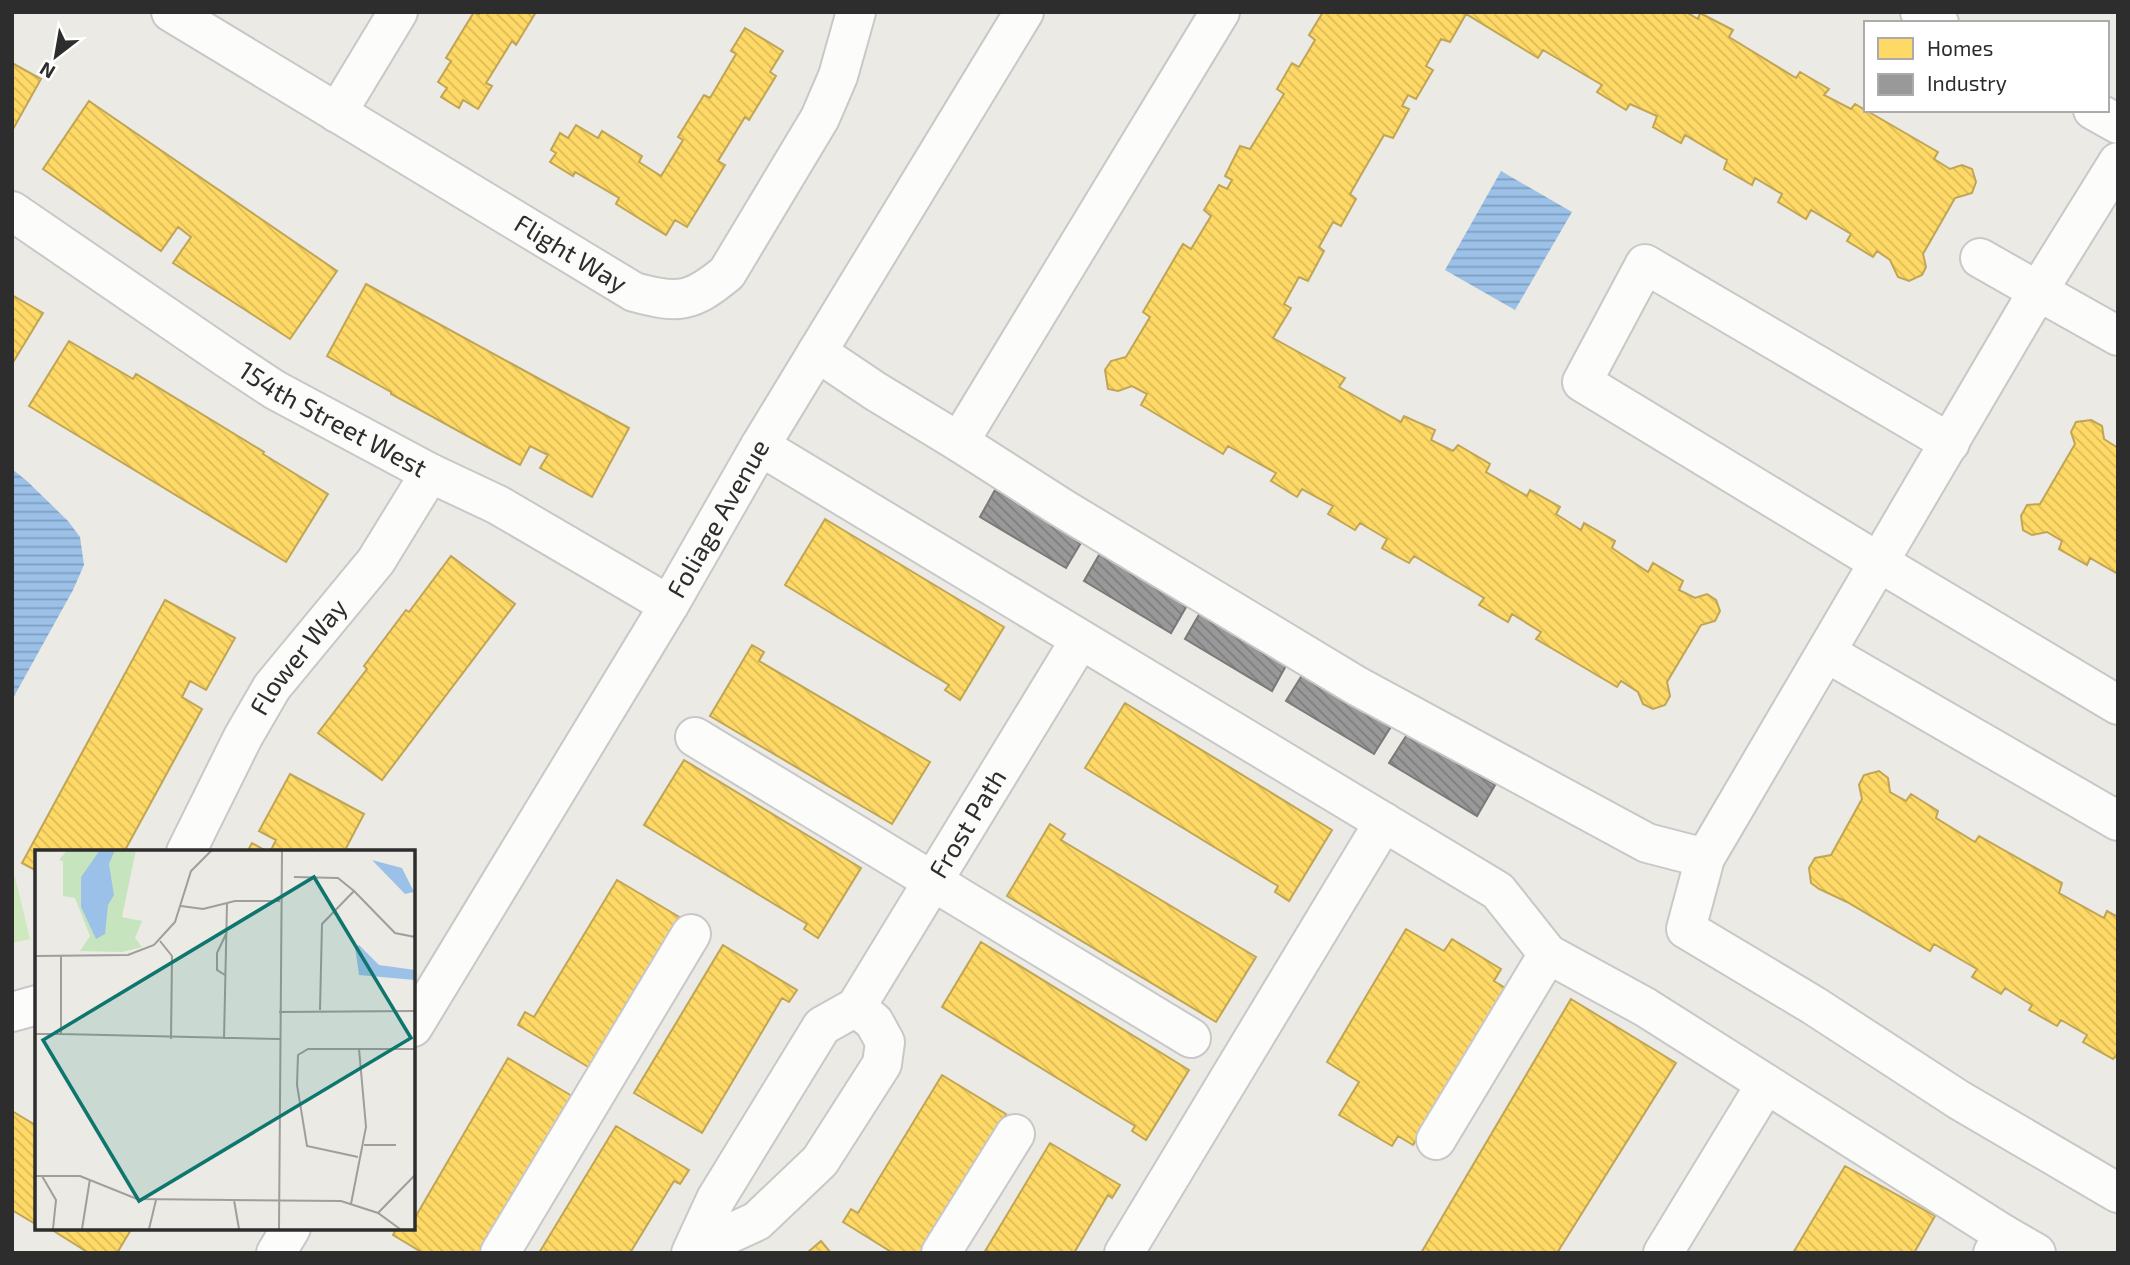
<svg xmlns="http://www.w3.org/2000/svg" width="2130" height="1265" font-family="'Exo 2',sans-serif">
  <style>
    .pitch { fill: #cee9bd }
    .water { fill: url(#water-rules) }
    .homes { fill: url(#homes-back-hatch); stroke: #c0a555; stroke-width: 2 }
    .industry { fill: url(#industry-back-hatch); stroke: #797979; stroke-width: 2 }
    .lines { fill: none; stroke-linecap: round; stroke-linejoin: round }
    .minor-casing { stroke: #c9c8c8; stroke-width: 42 }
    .minor { stroke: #fcfcfb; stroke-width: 38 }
    .labels { text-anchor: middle; stroke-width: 7; stroke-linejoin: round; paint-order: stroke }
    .street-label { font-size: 26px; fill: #2d2d2d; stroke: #fff }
    .inset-road { fill: none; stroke: #9f9e9b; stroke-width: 2 }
    .view { fill: #0f766e; fill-opacity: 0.15; stroke: #0f766e; stroke-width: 3.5 }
    .inset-edge { fill: none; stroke: #2d2d2d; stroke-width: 3.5 }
  </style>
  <defs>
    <pattern id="water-rules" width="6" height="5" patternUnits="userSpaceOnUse" patternTransform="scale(1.75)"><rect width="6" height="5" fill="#9cc1e8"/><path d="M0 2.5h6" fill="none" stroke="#809dbc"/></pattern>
    <pattern id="homes-back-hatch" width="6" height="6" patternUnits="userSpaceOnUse" patternTransform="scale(1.75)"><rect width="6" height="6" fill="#ffd966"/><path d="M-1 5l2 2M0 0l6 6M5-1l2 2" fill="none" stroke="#dbbb59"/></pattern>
    <pattern id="industry-back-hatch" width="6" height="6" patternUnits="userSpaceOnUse" patternTransform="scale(1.75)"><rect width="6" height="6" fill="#999"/><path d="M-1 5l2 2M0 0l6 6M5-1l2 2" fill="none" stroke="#7d7d7d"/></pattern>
  </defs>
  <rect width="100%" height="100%" fill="#ebeae4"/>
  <!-- pitch -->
  <path class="pitch" d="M12,875L15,877L30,939L12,943Z"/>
  <!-- water -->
  <path class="water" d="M1501,171L1572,212L1515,310L1445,270Z
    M12,469L27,481L68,521L80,537L84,565L73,590L12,700Z"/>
  <!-- homes -->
  <path class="homes" d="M474,12L479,14L480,12H536L516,45L512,41L486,83L492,86L478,109L463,100L459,108L441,97L447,88L438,82L451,61L446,58Z
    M1323,12H1686L1698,19L1700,13L1733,30L1729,37L1796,78L1800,72L1829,89L1824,95L1851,109L1855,104L1938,152L1934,159L1950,169L1962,165L1972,169L1976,182L1972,193L1955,198L1923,254L1926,267L1922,275L1909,281L1898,277L1890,260L1877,251L1873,257L1847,241L1851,234L1811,210L1806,219L1778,202L1782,194L1755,178L1752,185L1724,169L1727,160L1685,135L1681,143L1653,127L1657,116L1630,104L1626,110L1597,92L1602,85L1543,50L1538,58L1466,14L1450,42L1441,39L1426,66L1433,70L1416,99L1408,95L1402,106L1409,109L1393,138L1384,135L1350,194L1356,199L1341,226L1333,222L1319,247L1324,251L1308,281L1299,277L1284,304L1291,308L1273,338L1345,378L1339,387L1401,422L1404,416L1435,430L1431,440L1453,451L1458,445L1490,464L1486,472L1527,496L1530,490L1560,507L1556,514L1581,530L1584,523L1615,541L1612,548L1648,572L1653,563L1683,581L1679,590L1695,598L1707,594L1716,600L1720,611L1715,621L1701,625L1667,682L1670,696L1665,705L1653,709L1643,704L1638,692L1621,681L1617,687L1536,639L1541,632L1512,614L1508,622L1479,605L1484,598L1414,556L1409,563L1382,548L1387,539L1360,523L1355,530L1328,514L1333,506L1302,489L1297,497L1271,481L1276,473L1228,446L1223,454L1141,405L1147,394L1132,386L1118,391L1108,389L1105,370L1111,361L1126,357L1150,317L1143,312L1183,244L1191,249L1211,216L1204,210L1219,185L1227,189L1232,180L1225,176L1240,146L1250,149L1284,94L1277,89L1292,63L1299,67L1315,40L1309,35Z
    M745,28L783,51L770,72L776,76L749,120L745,117L718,161L725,165L687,227L675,220L666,235L616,204L619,198L575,172L573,176L550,162L556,153L551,150L560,133L568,138L576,125L598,138L602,131L642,156L639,162L661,176L683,140L678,137L704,95L710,98L736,54L731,51Z
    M12,63L41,79L12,131Z
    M89,101L337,271L290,339L173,263L191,237L178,227L161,251L43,169Z
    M366,284L629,428L592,497L540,468L548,455L530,446L520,465L391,394V392L327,356Z
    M12,295L43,313L12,364Z
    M69,341L133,379L136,374L264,452L263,454L328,494L286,562L29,406Z
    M2091,420L2102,426L2104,439L2118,448V574L2090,558L2087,565L2059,549L2062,541L2047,532L2032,535L2023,530L2021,516L2027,505L2040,504L2075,444L2071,432L2076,422Z
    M825,519L1004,627L960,700L945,690L949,685L785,585Z
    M451,556L515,604L382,780L318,733L367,669L364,666L406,610L409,612Z
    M165,600L235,638L206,690L190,681L182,697L202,709L124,852H37V871L22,863Z
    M752,645L764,652L759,661L930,762L892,824L710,716Z
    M1125,703L1332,830L1289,901L1275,892L1278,886L1085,768Z
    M684,760L861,868L818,938L804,929L807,924L644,825Z
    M1879,771L1888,778L1890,792L1906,801L1911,794L1938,811L1936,818L1975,842L1979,836L2062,883L2059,893L2104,918L2107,911L2118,917V1054L2113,1059L2083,1042L2087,1035L2061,1020L2057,1026L2029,1010L2032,1005L2005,988L2001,994L1972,977L1977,969L1934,944L1930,951L1847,902L1819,889L1811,883L1809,868L1815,858L1831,855L1862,799L1859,785L1864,775Z
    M290,774L364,814L344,852H270L276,840L259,831Z
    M1050,824L1065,834L1061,840L1256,957L1216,1022L1007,896Z
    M252,843L268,852H247Z
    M617,880L681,918L590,1068L518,1025L525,1012L534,1017Z
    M1406,929L1444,951L1452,939L1501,969L1494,981L1507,989L1413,1145L1398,1136L1392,1146L1339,1115L1359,1082L1327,1062Z
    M981,942L1189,1070L1146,1140L1132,1131L1135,1126L942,1007Z
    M723,945L797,990L789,1002L782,998L702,1133L634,1093Z
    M1571,999L1676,1063L1557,1253H1421Z
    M508,1058L572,1096L481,1253H423L393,1235L397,1228H413V1221Z
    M942,1075L1006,1114L922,1253H893L843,1222L851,1209L858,1213Z
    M12,1111L37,1126V1225L12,1210Z
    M616,1126L689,1170L680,1184L674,1181L630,1253H539Z
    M1050,1143L1120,1185L1112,1198L1108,1195L1074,1253H984Z
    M1845,1166L1935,1216L1914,1253H1793Z
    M49,1228H132L117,1253H89Z
    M821,1241L831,1253H807Z"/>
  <!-- industry -->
  <path class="industry" d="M995,490L1082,541L1066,568L980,517Z
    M1102,550L1189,602L1171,633L1084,581Z
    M1201,611L1288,662L1272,691L1185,639Z
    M1304,672L1392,725L1374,754L1286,701Z
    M1408,733L1495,785L1477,816L1389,763Z"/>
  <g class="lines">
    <defs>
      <g id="minor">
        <path id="s1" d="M171,12L634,292C678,304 691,303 727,273L820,118L838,76L856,12"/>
        <path d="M1920,12L1939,23"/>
        <path d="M2093,110L2118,124"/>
        <path d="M337,113L398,12"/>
        <path id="s2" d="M12,211L228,359L275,390L430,473L498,505L669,605"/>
        <path d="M1980,258L2038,291L2118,162"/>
        <path d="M2118,336L2038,291L1705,858L1686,929L1813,1005L1959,1100L2118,1193"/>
        <path d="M817,352L875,391L959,442L1220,12"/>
        <path d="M959,442L1062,508L1357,686L1647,843L1705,858"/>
        <path d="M1950,443L1645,264L1582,382L1880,563L2118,705"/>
        <path d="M760,446L1498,891L1548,954L1645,1007L2003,1234"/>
        <path d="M1827,653L2118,821"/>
        <path d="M695,737L1191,1038"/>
        <path id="s3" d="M186,852L243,737L272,687L376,561L430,473"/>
        <path d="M12,1012L37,1005"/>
        <path id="s4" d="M413,1027L669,605L760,446L1024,12"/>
        <path d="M1436,1140L1548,954"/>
        <path d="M694,1250L757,1221L820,1161L882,1064L885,1042L874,1022L856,1007"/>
        <path d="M276,1253L291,1228"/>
        <path d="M500,1253L691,934"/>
        <path id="s5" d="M691,1253L716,1199L822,1026L856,1007L1080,640"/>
        <path d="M941,1253L1015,1134"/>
        <path d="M1124,1253L1384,822"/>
        <path d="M1663,1253L1766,1084"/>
        <path d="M1993,1253L2003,1234L2036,1253"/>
      </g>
    </defs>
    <!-- minor casing -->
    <use href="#minor" class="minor-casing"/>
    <!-- minor -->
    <use href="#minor" class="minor"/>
  </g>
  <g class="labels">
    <!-- street labels -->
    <g class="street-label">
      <text dy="9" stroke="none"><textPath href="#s1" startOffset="467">Flight Way</textPath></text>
      <text dy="9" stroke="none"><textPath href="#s2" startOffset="383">154th Street West</textPath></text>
      <text dy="9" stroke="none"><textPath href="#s4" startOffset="593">Foliage Avenue</textPath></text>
      <text dy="9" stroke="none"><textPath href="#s3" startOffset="226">Flower Way</textPath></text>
      <text dy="9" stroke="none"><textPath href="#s5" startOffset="516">Frost Path</textPath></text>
    </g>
  </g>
  <!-- overview -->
  <g transform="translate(35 850)">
    <rect width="380" height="380" fill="#ebeae4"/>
    <path d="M32,0H101L87,67L107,71L100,88L107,97L87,102L45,101L55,86L40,48L28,46V11L24,10Z" fill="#c6e5bf"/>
    <path d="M65,0H80L74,14L79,45L73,55L70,84L61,89L46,57V27ZM337,10L367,18L379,42L370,44ZM324,95L344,115L380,120V130L324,125L320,97Z" fill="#9cc1e8"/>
    <path class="inset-road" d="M259,27L303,28L319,41M146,56L168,59L200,51H245M125,91L137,106L136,189M0,106L93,105L119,95L140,72L156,21L177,0M190,125L182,120V103L192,82M285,160L287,74L319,41L360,83L380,87M244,162L380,161M0,184H26V106M26,184L245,189M189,189L192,53M329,295H361M323,307L272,296L262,235L263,205L273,199H380M0,326H45L102,349L306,351L343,363L365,379M7,326L21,350L18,379M199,350L204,379M316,354L331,277L324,199M343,363L380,325M47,379L55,329M114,379L121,350M244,379L247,0"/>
    <path class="view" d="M279,27L376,188L104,351L8,190Z"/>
    <rect width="380" height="380" class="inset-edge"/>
  </g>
  <!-- border -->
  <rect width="2130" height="1265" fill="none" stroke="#2d2d2d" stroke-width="28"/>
  <!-- legend -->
  <rect x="1864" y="21" width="245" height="91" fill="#ffffff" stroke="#ababab" stroke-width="2"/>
  <rect x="1878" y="38" width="35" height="21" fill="#ffd966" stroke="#ababab" stroke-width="2"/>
  <text x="1927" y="56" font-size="21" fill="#2d2d2d">Homes</text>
  <rect x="1878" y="74" width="35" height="21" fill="#999999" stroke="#ababab" stroke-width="2"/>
  <text x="1927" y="91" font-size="21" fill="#2d2d2d">Industry</text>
  <!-- north arrow -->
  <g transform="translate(56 56) rotate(211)" stroke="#ffffff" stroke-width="5" paint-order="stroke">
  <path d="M0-5L12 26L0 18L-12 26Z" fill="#2d2d2d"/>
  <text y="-10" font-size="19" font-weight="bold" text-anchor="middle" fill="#2d2d2d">N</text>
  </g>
</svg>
